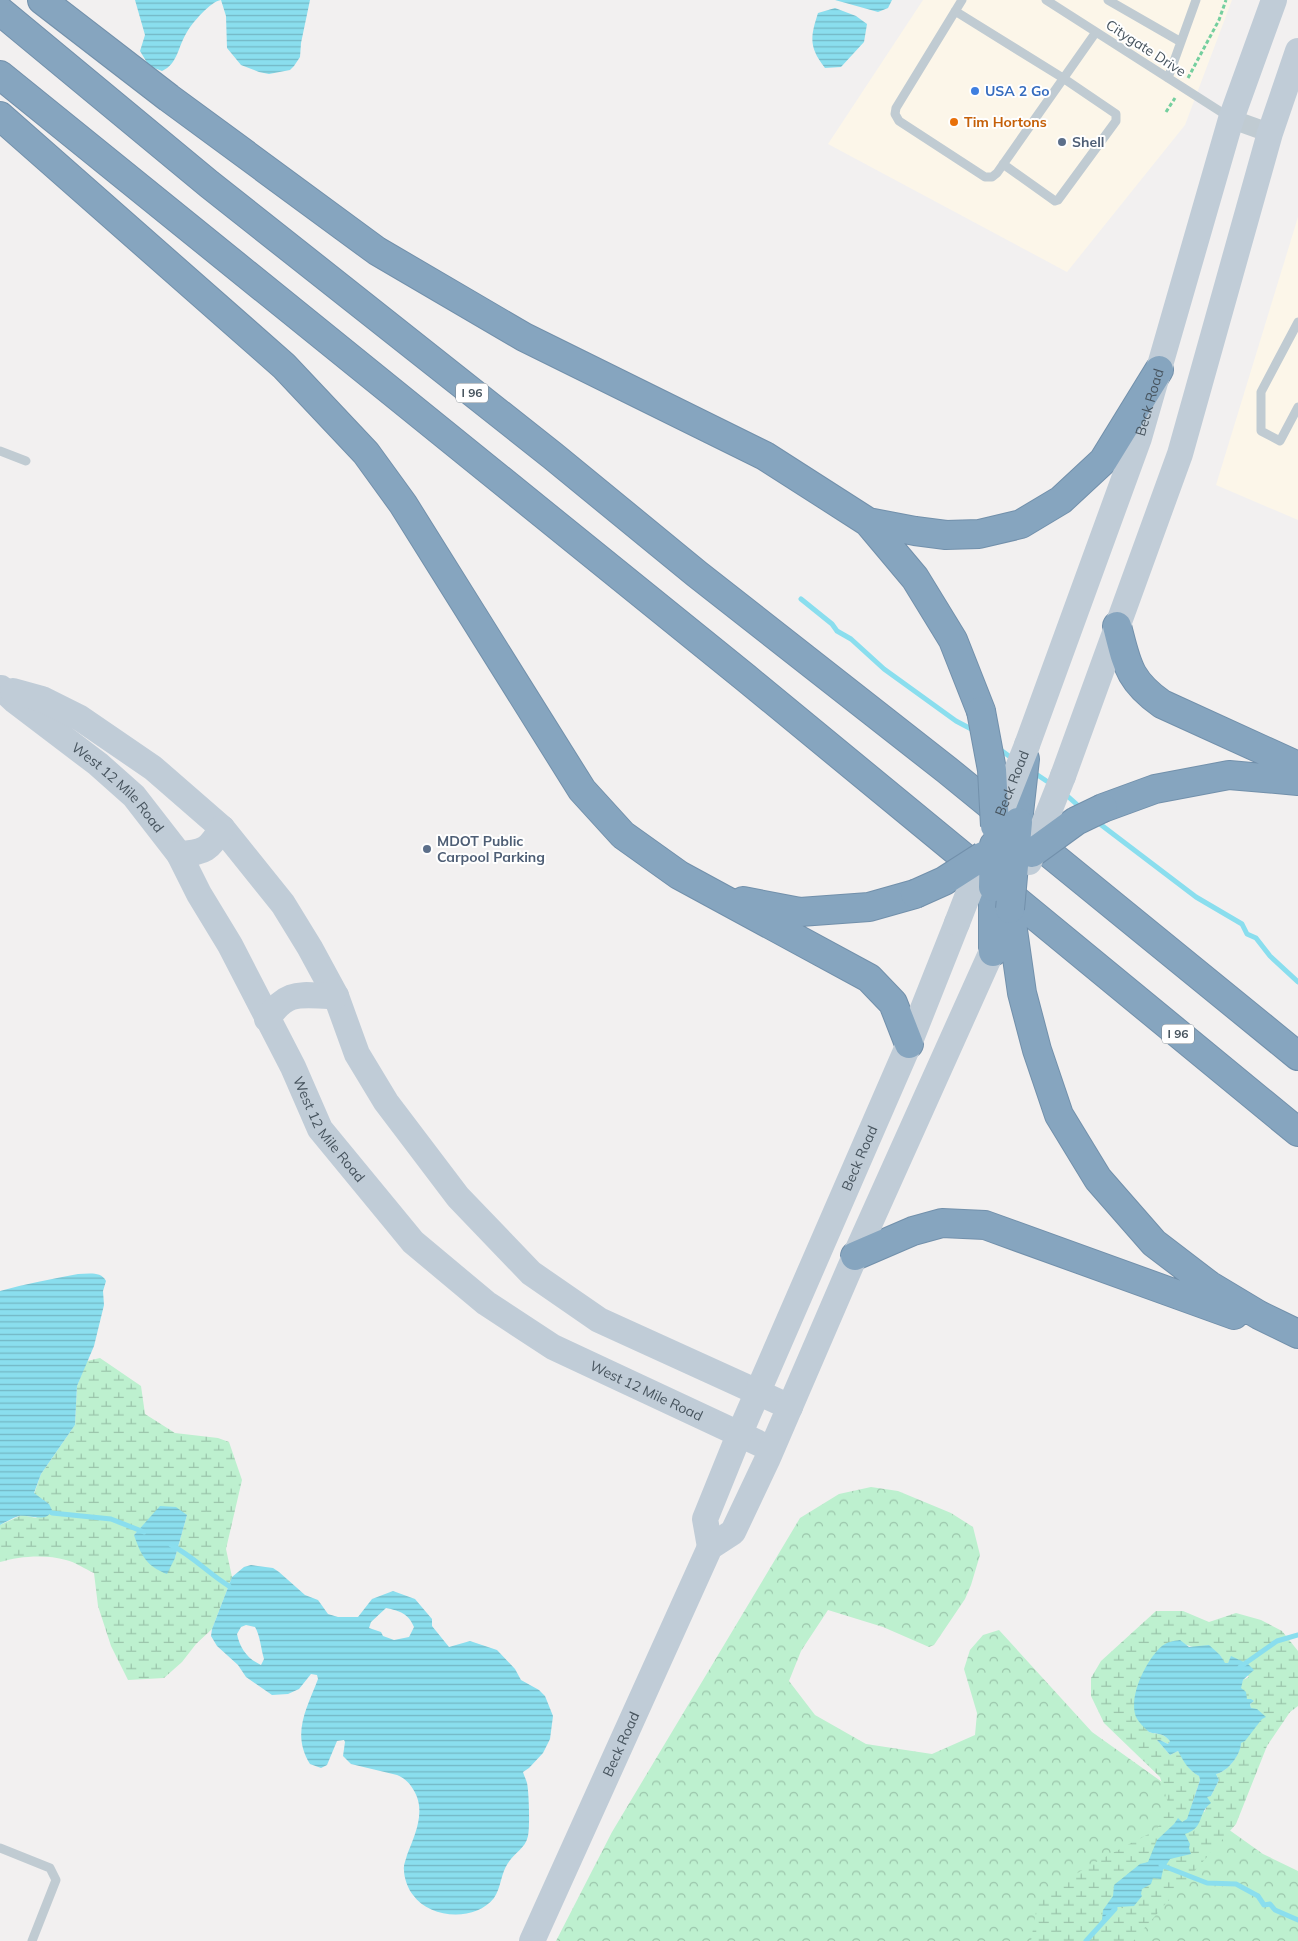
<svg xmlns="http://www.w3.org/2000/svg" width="1298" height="1941" font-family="Mulish,sans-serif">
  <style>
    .commercial { fill: #fcf6e9 }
    .forest { fill: url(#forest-crowns) }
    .wetland { fill: url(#wetland-marsh); fill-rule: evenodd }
    .water { fill: url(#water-rules); fill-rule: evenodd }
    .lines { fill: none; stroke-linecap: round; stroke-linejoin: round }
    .stream { stroke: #8adeee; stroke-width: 5 }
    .highway-casing { stroke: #7290ab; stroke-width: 30 }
    .path { stroke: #74cf9e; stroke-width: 3; stroke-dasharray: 4 2.5; stroke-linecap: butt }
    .lane { stroke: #c0cbd2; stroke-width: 9 }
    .street { stroke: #c0cbd2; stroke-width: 19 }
    .secondary { stroke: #c0ccd7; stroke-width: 26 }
    .highway { stroke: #86a5bf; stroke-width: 28 }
    .highway-bridge-casing { stroke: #7290ab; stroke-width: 30; stroke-linecap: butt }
    .secondary-bridge { stroke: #c0ccd7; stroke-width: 26 }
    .highway-bridge { stroke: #86a5bf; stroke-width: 28 }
    .shop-dot { fill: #3f7fe0; stroke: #fff; stroke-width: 2 }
    .food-dot { fill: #e8710a; stroke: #fff; stroke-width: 2 }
    .service-dot { fill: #5c6f8a; stroke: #fff; stroke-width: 2 }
    .labels { text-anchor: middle; stroke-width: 4; stroke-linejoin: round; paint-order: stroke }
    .shield { fill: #fff; stroke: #7e878e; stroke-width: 1 }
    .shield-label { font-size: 12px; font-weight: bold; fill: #47545e }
    .street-label { font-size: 14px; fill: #47545e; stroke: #fff }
    .shop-label { font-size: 14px; font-weight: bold; fill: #366cbe; stroke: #fff; text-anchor: start }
    .food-label { font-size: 14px; font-weight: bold; fill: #c56008; stroke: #fff; text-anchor: start }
    .service-label { font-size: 14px; font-weight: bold; fill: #4e5e75; stroke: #fff; text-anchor: start }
  </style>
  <defs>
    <pattern id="forest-crowns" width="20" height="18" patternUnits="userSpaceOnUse" patternTransform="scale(1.25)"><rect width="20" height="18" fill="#bdf0cf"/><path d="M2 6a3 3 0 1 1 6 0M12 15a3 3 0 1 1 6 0" fill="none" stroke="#9bc5ab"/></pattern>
    <pattern id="wetland-marsh" width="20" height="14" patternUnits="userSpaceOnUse" patternTransform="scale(1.25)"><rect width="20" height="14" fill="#bdf0cf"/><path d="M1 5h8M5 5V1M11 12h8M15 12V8" fill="none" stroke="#9bc5ab"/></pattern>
    <pattern id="water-rules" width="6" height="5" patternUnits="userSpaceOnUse" patternTransform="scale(1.25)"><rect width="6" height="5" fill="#8adeee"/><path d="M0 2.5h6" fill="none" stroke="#73b7c4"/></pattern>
  </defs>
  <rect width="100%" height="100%" fill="#f2f0f0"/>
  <!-- commercial -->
  <path class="commercial" d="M923,0H1232L1185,125L1067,272L828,144Z
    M1298,217V520L1216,485Z"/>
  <!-- forest -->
  <path class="forest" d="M871,1487L898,1491L951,1513L973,1527L980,1555L971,1585L965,1599L934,1645L929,1647L883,1627L828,1610L801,1651L789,1681L815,1715L866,1744L932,1754L975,1735L977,1713L964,1669L970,1650L983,1635L999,1630L1092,1732L1263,1854L1298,1871V1941H556L612,1832L800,1518L839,1494Z"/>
  <!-- wetland -->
  <path class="wetland" d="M100,1358L141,1386L145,1414L175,1433L218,1438L229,1442L242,1480L226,1549L232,1577L212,1629L196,1644L182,1662L164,1678L128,1680L111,1646L98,1606L94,1573C85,1569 75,1562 66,1560C46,1554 19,1556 0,1562V1525L22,1515L36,1518L49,1504L34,1494L41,1474L75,1425L77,1386L87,1361ZM187,1515L175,1558L134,1535L152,1516Z
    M1156,1611H1183L1209,1622L1236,1613L1261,1620L1282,1631L1298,1651V1706L1290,1712L1267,1746L1236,1824L1133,1941H1031C1033,1932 1035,1910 1039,1903C1047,1886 1136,1840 1157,1830L1168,1803L1160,1777L1104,1723L1091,1696V1678L1101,1661ZM1183,1644L1220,1655L1224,1663H1228L1231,1657L1249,1677L1243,1680L1240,1688L1247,1699L1254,1701L1250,1704L1251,1708L1261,1720L1241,1742C1241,1754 1228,1772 1216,1774L1219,1780L1211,1796L1206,1797L1207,1806L1197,1828L1193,1832L1185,1834L1191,1854L1170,1859L1163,1870L1161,1879L1153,1878L1142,1889L1140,1899L1134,1906C1122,1909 1113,1907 1107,1921L1102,1920C1101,1909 1109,1906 1112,1897C1114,1894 1114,1889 1114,1885L1140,1864L1148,1862L1157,1840L1174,1824L1178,1819L1182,1822L1187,1819L1200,1780L1199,1776C1187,1769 1185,1761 1178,1751L1170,1755L1157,1740H1160L1168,1744L1170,1741C1162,1732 1158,1735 1149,1732L1136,1716Z"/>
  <!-- water -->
  <path class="water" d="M135,0H310L301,43L300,57L294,66L290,70L269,74L259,72L241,65L227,48L226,16L221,0C211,1 192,23 187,32C178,46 178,64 162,71L149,66L140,51L145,35Z
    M835,0H892L888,8L878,12Z
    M835,8L856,16L867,24L864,42L841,67L825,68C809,47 810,38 818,13Z
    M78,1274C88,1274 101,1271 106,1281L103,1291L104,1305L94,1346L77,1386L75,1425L41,1474L34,1493L49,1504L52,1510C47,1524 30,1514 19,1516C12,1518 6,1522 0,1525V1291C25,1284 52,1279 78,1274Z
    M160,1506L176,1507L187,1515L175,1558L167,1574C146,1566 141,1555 134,1535Z
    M251,1565L273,1568L279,1572L305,1595L318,1600L328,1614L338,1617H358L372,1599L393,1591L415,1599L432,1619V1626L449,1647L470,1641L497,1650L515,1669L521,1680L539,1690L545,1696L553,1716L550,1739L543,1753L529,1768L523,1772C524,1776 526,1779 527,1783C529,1792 530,1827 528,1836C525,1849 515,1852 508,1863C501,1873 501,1888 494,1898C475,1922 430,1919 413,1895C408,1889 404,1878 404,1870C403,1865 406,1860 407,1855C414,1837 424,1816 417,1797C413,1787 407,1779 397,1775L351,1764L343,1756L345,1742L344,1740L337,1741L327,1765L321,1768L310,1764C291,1734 307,1708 318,1679L317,1675L311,1674L299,1689L288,1694L272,1695L246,1677L238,1665L217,1646L211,1636L212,1629L232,1577L244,1567ZM386,1608C400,1611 408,1613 414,1627L409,1637L394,1640L383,1636L381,1632L369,1628L371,1622ZM246,1625L255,1627C260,1635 261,1649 264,1659L261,1665C248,1659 240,1649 237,1634L241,1627Z
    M1180,1640L1189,1647L1209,1645L1220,1655L1225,1663H1228L1231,1656L1248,1664L1254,1670L1243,1680L1241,1688L1246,1692L1247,1699H1251L1254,1701L1250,1704L1251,1708L1257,1709L1266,1717L1262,1719L1245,1741L1241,1743C1241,1754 1228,1772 1216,1774L1219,1780L1211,1796L1207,1797L1211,1803C1197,1813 1205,1828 1185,1834L1190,1844L1189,1848L1191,1854L1170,1859L1163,1870L1161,1879L1153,1878L1151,1884L1142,1889L1141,1894L1142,1896L1134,1906L1118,1907L1110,1914L1105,1922L1102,1920L1103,1910L1113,1896L1114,1885L1140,1864L1148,1862L1157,1840L1174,1824L1178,1818L1182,1822L1187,1819L1200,1780L1199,1776C1188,1770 1184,1762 1178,1751L1170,1755L1157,1740H1160L1168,1744L1170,1741C1162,1732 1158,1735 1149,1732C1144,1727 1139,1723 1136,1717C1128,1697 1146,1660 1162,1646C1167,1642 1173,1641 1180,1640Z"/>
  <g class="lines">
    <!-- stream -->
    <path class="stream" d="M801,599L832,624L837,631L851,639L884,669L956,721L975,731
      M998,748L1013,759
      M1033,772L1051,784
      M1064,793L1082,809
      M1096,821L1196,897L1242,924L1247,934L1256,938L1270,956L1298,982
      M52,1513L111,1519L144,1532
      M171,1545C193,1556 209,1574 229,1586
      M1240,1667L1277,1641L1298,1635
      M1161,1865L1207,1883L1236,1884L1258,1896L1264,1905L1270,1904L1275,1910L1298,1920
      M1086,1941L1115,1909"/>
    <defs>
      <path id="highway" d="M42,0L169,98L377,251L524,337L765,456L868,522L915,578L953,640L981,711
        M0,11L209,184L553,456L697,574L947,770L1298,1056
        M0,75L746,678L1298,1132
        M0,116L284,366L366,453L403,504L582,790L623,835L679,875L869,978L893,1003L909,1044
        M868,522L915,531L946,535L979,534L1021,524L1061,500L1103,461L1159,370
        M1117,626C1127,664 1128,680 1162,704L1298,766
        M1103,808L1155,789L1229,775L1298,781
        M1018,822L1025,759
        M743,901L800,912L869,907L915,894
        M1010,909L1022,993L1037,1050L1059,1115L1098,1179L1154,1243L1209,1285L1259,1315L1298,1334
        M993,952V891
        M855,1256L913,1231L942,1223L985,1225L1234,1315"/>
    </defs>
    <!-- highway casing -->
    <use href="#highway" class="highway-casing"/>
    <!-- path -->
    <path class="path" d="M1188,78L1219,20L1226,0
      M1166,112L1175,98"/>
    <!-- lane -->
    <path class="lane" d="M962,0L896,108L895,114L899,121L985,177H992L997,173L1096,32
      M1046,0L1229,117
      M1108,0L1181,42
      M955,11L1063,78L1116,114V121L1058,200L1055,201L1003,164
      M1168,78L1196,0
      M1298,322L1261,392V431L1280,441L1298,407
      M0,451L26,461
      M0,1848L50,1868L56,1880L32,1941"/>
    <!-- street -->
    <path class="street" d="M1231,119L1270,133"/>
    <!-- secondary -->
    <g class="secondary">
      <path id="s1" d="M1,688L15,701L98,764L134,796L179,854L199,894L230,945L293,1067L320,1129L413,1242L486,1303L553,1347L771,1449"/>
      <path d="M13,691L42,699L80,718L153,768L222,828L283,904L310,948L336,996L357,1054L386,1102L458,1197L531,1273L599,1320L790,1407"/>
      <path id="s2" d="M1027,745L1139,438L1231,119L1274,0"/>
      <path d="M1063,776L1180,454L1270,133L1298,51"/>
      <path d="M179,854C205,853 209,849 222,828"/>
      <path d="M267,1019C289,988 301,996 336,996"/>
      <path id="s3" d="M710,1547L705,1519L739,1435L909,1044L957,923"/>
      <path id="s4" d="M532,1941L710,1547L733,1532L767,1460L855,1256L1001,931"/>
    </g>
    <!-- highway -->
    <use href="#highway" class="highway"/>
    <defs>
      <path id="highway-bridge" d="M981,711L992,770L995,826
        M1032,853L1076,821L1103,808
        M993,887L994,845L1001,838
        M915,894L944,881L983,856
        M1010,909L1018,822"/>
    </defs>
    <!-- highway-bridge casing -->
    <use href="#highway-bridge" class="highway-bridge-casing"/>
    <!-- secondary-bridge -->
    <g class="secondary-bridge">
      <path id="s5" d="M995,826L1027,745"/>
      <path d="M1029,862L1063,776"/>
      <path d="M957,923L983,856"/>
    </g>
    <!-- highway-bridge -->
    <use href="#highway-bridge" class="highway-bridge"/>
  </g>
  <!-- markers -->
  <circle class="shop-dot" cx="975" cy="91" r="5"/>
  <circle class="food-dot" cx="954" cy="122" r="5"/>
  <g class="service-dot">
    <circle cx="1062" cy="142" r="5"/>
    <circle cx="427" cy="849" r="5"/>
  </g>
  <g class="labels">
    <!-- shield labels -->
    <g class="shield">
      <rect x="456" y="383.5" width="32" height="19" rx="4"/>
      <rect x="1162" y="1024.5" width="32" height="19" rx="4"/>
    </g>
    <g class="shield-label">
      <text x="472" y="397">I 96</text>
      <text x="1178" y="1038">I 96</text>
    </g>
    <!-- street labels -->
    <g class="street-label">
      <text transform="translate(1146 48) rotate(33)" y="5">Citygate Drive</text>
      <text dy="5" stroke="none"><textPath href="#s2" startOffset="364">Beck Road</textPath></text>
      <text dy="5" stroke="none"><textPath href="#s5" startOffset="46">Beck Road</textPath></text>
      <text dy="5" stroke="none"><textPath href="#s1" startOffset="154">West 12 Mile Road</textPath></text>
      <text dy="5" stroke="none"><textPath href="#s1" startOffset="559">West 12 Mile Road</textPath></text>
      <text dy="5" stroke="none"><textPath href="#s3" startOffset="421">Beck Road</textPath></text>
      <text dy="5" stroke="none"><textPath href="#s1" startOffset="979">West 12 Mile Road</textPath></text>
      <text dy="5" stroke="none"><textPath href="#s4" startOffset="216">Beck Road</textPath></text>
    </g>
    <!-- shop labels -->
    <g class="shop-label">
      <text x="985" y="96">USA 2 Go</text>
    </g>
    <!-- food labels -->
    <g class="food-label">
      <text x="964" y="127">Tim Hortons</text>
    </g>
    <!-- service labels -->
    <g class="service-label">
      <text x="1072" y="147">Shell</text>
      <text x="437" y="846">MDOT Public<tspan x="437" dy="16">Carpool Parking</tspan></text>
    </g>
  </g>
</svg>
